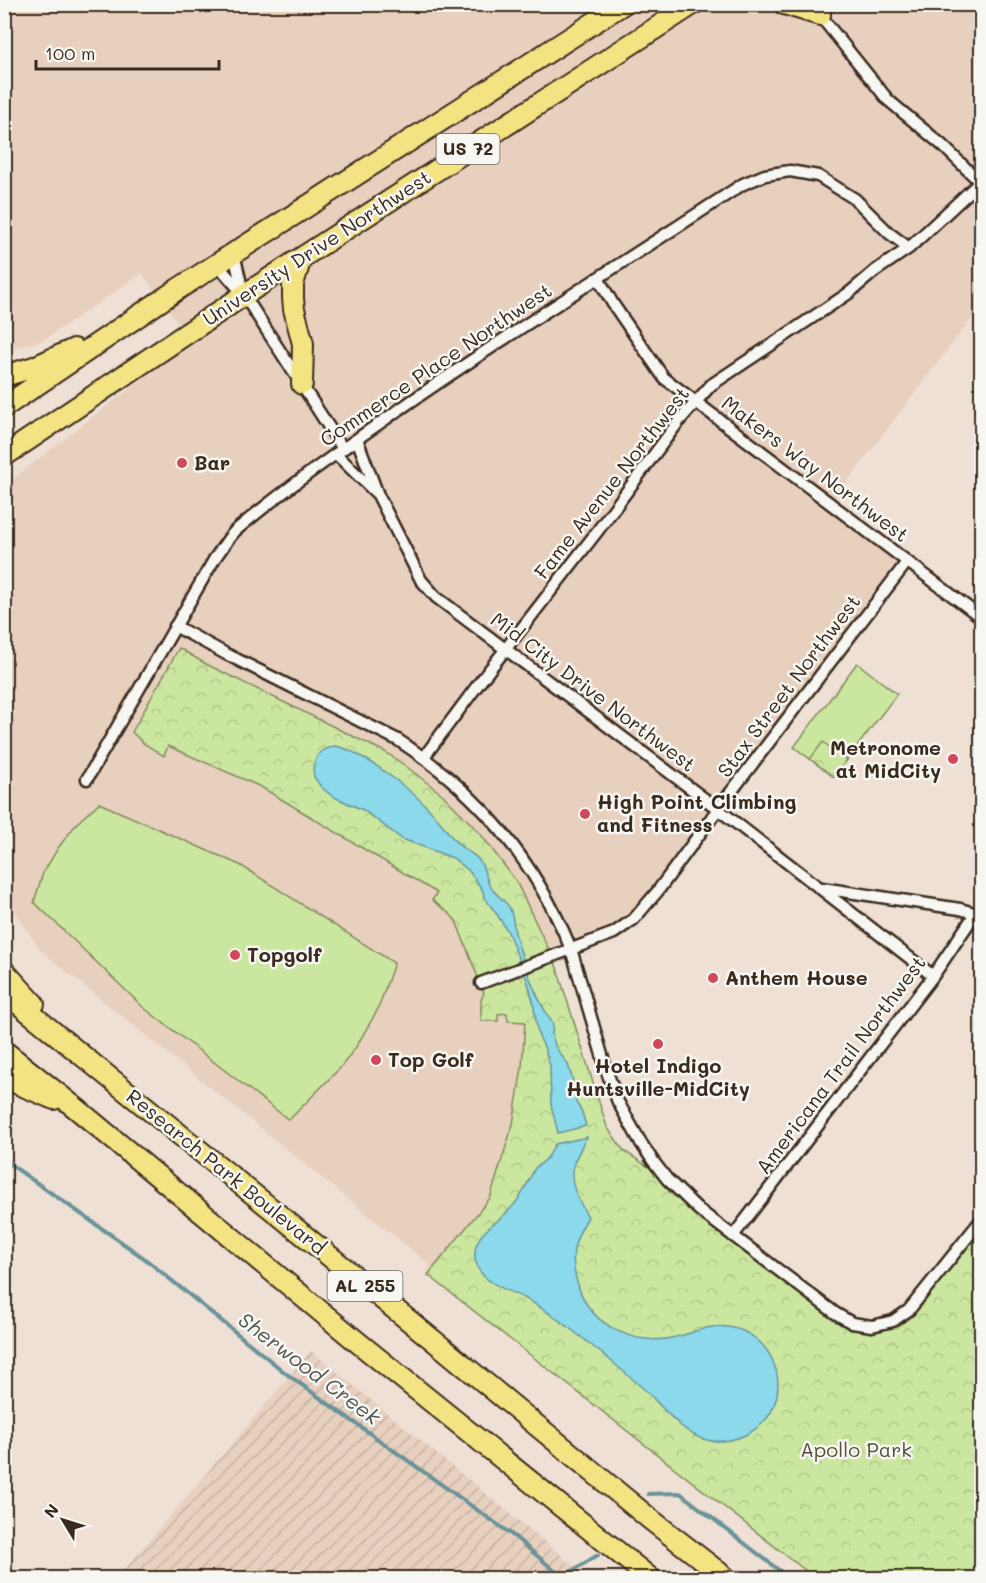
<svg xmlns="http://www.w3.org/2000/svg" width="986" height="1583" font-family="Mali,sans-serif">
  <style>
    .built { fill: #e8d0bf }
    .industrial { fill: url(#industrial-furrows) }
    .grass { fill: #cbe79f; stroke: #83885e; stroke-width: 1.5 }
    .park { fill: url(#park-crowns); stroke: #83885e; stroke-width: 1.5 }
    .water { fill: #8bd9eb; stroke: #6b9399; stroke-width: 1.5 }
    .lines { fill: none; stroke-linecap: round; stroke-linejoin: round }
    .stream { stroke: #6b9399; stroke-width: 4 }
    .street-casing { stroke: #3b2a1e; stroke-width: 15 }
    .highway-casing { stroke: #3b2a1e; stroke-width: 24 }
    .street { stroke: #f6f6f2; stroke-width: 10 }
    .highway { stroke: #f4e382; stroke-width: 20 }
    .poi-dot { fill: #d1495b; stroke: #f6f6f2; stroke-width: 2 }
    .labels { text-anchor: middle; stroke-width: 5; stroke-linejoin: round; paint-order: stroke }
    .shield { fill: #f6f6f2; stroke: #73675e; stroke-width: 1.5 }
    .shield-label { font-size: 18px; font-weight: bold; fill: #3b2a1e }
    .street-label { font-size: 20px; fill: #3b2a1e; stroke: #f6f6f2 }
    .poi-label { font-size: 20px; font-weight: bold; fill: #3b2a1e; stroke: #f6f6f2; text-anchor: start }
    .park-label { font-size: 20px; fill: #585038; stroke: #f6f6f2 }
    .water-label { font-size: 21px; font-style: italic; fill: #4f5651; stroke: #f6f6f2 }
  </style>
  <defs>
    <pattern id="industrial-furrows" width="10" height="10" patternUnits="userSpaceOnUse" patternTransform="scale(1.5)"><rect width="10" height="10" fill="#e8d0bf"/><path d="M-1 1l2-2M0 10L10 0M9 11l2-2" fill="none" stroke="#c8b3a4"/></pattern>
    <pattern id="park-crowns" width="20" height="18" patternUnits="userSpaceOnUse" patternTransform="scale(1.5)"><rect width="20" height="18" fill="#cbe79f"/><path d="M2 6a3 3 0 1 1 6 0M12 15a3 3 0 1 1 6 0" fill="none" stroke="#afc688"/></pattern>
  </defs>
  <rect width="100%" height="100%" fill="#eee0d4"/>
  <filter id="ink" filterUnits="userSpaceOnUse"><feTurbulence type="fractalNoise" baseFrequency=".0167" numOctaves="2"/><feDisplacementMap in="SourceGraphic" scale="12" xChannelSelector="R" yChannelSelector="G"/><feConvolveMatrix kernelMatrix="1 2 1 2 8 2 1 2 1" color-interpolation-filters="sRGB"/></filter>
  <g filter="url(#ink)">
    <!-- built -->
    <path class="built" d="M5,5H981V306L827,508L900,564L644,899L623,921L581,941L479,978L484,994L498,1013H508L526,1022L522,1067L513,1124L490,1198L428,1275L430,1265L40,950L5,896V485L191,341L142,273L42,341L5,349Z"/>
    <!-- industrial -->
    <path class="industrial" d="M311,1351L589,1578H117Z"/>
    <!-- grass -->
    <path class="grass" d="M857,663L897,694L834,777L794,747Z
      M99,803L240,865L394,963L378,1009L356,1047L341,1067L289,1120L144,1008L34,902L43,873L58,848L77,823Z"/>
    <!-- park -->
    <path class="park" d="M179,648L206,664L385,752L403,764L443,795L479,832L516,881L556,965L607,1127L624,1151L667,1179L852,1323L893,1321L981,1219V1578H815L428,1275L490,1198L513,1124L522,1067L525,1022L508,1021L507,1013L498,1014V1021H481V1000L484,993L456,921L450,914L432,900L437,893L261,787L168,746L164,756L143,743L132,732Z
      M823,742L847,760L834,777L810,759Z"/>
    <!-- water -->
    <path class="water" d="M334,746C358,748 411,790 428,808C439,819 447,832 457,843C464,850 473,853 479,860C485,868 486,881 492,889C497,896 507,901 510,909C514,917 513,928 516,936C524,966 536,998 553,1024L552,1035L556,1048L568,1064L574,1085L576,1102L582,1112L586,1126L558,1133L551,1105L550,1066L545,1049L538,1034L533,1001L528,983L508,932L498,916L484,897L483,891L477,882L468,870L453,858L402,839L363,810L332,796L321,787L314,777L313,768L317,756L324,750Z
      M587,1137C584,1142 582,1145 580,1150C579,1155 575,1158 574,1163C567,1182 579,1201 588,1217C573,1241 569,1258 578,1285C590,1326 635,1347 676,1337C693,1333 710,1324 728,1327C770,1332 792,1382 768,1417C753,1436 727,1446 703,1439C681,1432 662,1406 645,1390C619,1367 592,1345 564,1324C553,1316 542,1308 530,1301C509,1289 472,1283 475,1251C478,1230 497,1224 509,1210C516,1203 523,1193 527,1184C530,1179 532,1173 535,1168C538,1165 543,1163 546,1159C550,1155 552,1149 555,1144Z"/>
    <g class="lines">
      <!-- stream -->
      <path class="stream" d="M4,1160L144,1258L288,1375L515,1537L562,1577L598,1555
        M648,1494L680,1493L789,1578"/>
      <defs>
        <path id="street" d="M818,13L888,100L942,145L982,184
          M234,254L243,292
          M217,264L244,295L343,449
          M598,278L613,304L664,378L982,618
          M357,439L378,495L421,580L436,597L718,809L933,976
          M336,454L376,493
          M175,626L226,654L398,740C479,793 534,859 571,949L607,1072L618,1102L641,1143L653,1161L667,1179L699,1210L835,1313L852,1323L872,1326L893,1321L909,1310L982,1219
          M424,757L480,682L596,533L679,421L711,385L849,293L875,271L909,248L980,182
          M87,779L215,558L229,538L235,531C287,487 344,448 400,409C512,331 629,259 743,184L765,175L790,171L818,176L855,199L889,233L909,248
          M822,888L960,909L981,915
          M481,983L614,933L634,919L657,892L718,809L907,562
          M733,1236L933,976L975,914"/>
        <path id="highway" d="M784,4L820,15V4
          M301,258L293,284V298L294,309L303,344L302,384
          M4,376L34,367L74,349
          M4,407L178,289L623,4
          M4,456L244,295L693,4
          M4,971L34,1004
          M4,992L444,1349L650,1519L726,1578
          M4,1051L77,1109L355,1340L650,1578
          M4,1078L54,1099"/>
      </defs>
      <!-- street casing -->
      <use href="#street" class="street-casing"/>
      <!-- highway casing -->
      <use href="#highway" class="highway-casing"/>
      <!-- street -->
      <use href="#street" class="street"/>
      <!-- highway -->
      <use href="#highway" class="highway"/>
    </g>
  </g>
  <!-- markers -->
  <g class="poi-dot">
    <circle cx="182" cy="463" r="6"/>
    <circle cx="953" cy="759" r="6"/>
    <circle cx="585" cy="814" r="6"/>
    <circle cx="235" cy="955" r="6"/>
    <circle cx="713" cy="978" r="6"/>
    <circle cx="658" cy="1044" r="6"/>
    <circle cx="376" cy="1060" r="6"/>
  </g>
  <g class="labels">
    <!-- shield labels -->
    <g class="shield">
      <rect x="436.5" y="134" width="63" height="30" rx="4.5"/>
      <rect x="327.5" y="1271" width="75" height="30" rx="4.5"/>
    </g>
    <g class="shield-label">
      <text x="468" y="155">US 72</text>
      <text x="365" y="1292">AL 255</text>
    </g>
    <!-- street labels -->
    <g class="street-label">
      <text transform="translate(317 248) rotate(-33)" y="7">University Drive Northwest</text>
      <text transform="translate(436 365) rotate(-34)" y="7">Commerce Place Northwest</text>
      <text transform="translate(815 469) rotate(37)" y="7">Makers Way Northwest</text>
      <text transform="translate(612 483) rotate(-52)" y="7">Fame Avenue Northwest</text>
      <text transform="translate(789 686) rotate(-53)" y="7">Stax Street Northwest</text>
      <text transform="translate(593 692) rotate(37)" y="7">Mid City Drive Northwest</text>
      <text transform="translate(841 1065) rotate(-53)" y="7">Americana Trail Northwest</text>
      <text transform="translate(226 1172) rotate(39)" y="7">Research Park Boulevard</text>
    </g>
    <!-- poi labels -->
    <g class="poi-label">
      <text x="194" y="470">Bar</text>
      <text x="941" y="755" text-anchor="end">Metronome<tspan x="941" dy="23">at MidCity</tspan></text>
      <text x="597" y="809">High Point Climbing<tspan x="597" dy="23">and Fitness</tspan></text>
      <text x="247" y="962">Topgolf</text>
      <text x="725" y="985">Anthem House</text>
      <text x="388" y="1067">Top Golf</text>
      <text x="658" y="1073" text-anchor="middle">Hotel Indigo<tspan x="658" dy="23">Huntsville-MidCity</tspan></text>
    </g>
    <!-- park labels -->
    <g class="park-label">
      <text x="856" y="1457">Apollo Park</text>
    </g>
    <!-- water labels -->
    <g class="water-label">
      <text transform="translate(309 1369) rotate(37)" y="7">Sherwood Creek</text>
    </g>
  </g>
  <!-- margin -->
  <rect width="986" height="1583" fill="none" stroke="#f6f6f2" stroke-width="24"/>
  <rect x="12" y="12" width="962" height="1559" fill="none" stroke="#3b2a1e" stroke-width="2" filter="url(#ink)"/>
  <!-- north arrow -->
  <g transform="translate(63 1520) rotate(308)" stroke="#f6f6f2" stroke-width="4.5" paint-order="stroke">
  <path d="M0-4.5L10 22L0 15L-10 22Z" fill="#3b2a1e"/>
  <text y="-9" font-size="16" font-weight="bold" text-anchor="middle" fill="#3b2a1e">N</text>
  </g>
  <!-- scale -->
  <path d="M36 60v9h183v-9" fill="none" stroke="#3b2a1e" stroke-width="3"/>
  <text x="45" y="60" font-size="18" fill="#3b2a1e" stroke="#f6f6f2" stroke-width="4.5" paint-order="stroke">100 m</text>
</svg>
